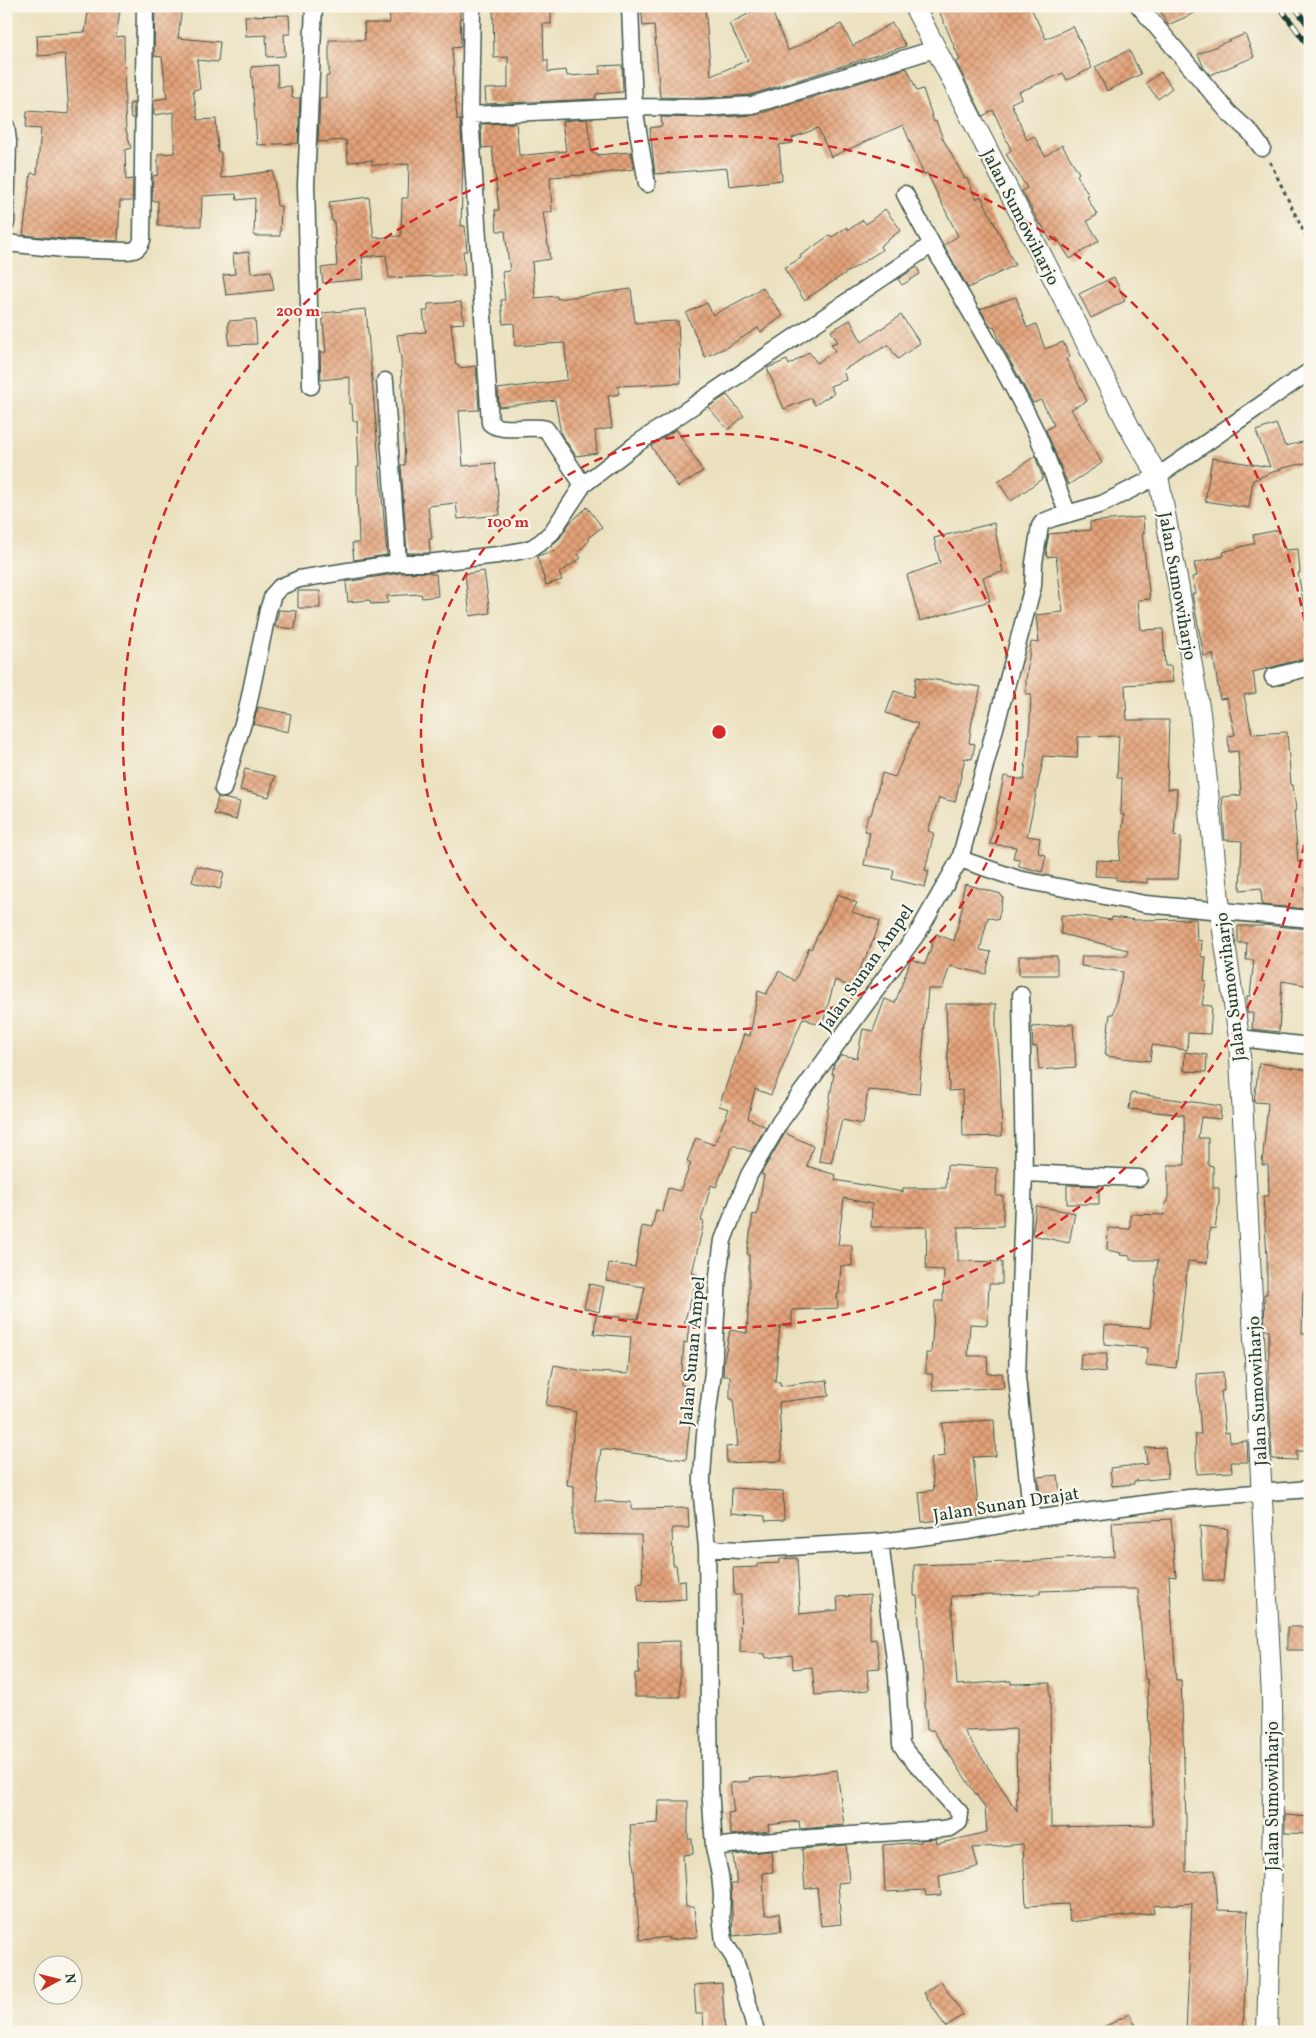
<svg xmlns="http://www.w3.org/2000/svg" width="1316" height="2038" font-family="Vollkorn,serif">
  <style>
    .building { fill: url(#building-cross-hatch); fill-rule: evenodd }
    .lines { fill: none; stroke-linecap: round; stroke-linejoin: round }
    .minor-casing { stroke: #3d5549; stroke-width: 19 }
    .tertiary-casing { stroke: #3d5549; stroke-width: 22 }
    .path { stroke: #3d5549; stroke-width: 3; stroke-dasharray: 4 4; stroke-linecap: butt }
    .minor { stroke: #fff; stroke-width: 16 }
    .tertiary { stroke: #fff; stroke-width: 20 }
    .rail-casing { stroke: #1f3d34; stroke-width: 5.5 }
    .rail { stroke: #fbf7ec; stroke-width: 4; stroke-dasharray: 11; stroke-linecap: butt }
    .ring { fill: none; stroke: #d62828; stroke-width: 2.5; stroke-dasharray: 9 6 }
    .labels { text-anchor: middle; stroke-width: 4.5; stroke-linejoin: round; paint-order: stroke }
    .street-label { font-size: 18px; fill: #1f3d34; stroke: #fbf7ec }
    .centre { fill: #d62828; stroke: #fbf7ec; stroke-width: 2.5 }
    .ring-label { font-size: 15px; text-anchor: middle; font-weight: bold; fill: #d62828; stroke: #fbf7ec; stroke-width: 4.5; stroke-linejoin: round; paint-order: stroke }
  </style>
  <defs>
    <pattern id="building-cross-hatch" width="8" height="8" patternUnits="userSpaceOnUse" patternTransform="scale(1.25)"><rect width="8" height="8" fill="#e4a279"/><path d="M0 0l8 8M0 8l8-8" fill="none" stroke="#b88564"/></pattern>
  </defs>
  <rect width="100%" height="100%" fill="#fbf7ec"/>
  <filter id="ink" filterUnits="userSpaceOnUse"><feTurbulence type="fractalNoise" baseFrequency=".02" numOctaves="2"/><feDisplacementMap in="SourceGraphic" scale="10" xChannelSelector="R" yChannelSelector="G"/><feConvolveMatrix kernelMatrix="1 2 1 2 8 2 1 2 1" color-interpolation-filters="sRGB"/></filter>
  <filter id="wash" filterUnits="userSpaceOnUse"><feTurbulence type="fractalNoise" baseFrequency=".0096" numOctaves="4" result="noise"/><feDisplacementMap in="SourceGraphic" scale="20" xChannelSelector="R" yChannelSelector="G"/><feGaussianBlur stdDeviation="1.12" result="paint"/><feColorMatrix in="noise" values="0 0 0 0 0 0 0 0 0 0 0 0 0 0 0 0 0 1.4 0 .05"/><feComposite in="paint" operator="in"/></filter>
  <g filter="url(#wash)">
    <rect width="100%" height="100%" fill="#eae0be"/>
    <g id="blocks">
      <!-- building -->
      <path class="building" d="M89,6L120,10L116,37L124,36L125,108L126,130L131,148L125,150L126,180L133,179L132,201H120L118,241L65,239L23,235L31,173L37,174L41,129L26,128L27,111L69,114L65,54L38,56L37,35L85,32Z
        M155,6H182L178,38L220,42L218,62L197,60L200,89L193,90L198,120L216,119L218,152H221V178L273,171L277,206H281L280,236H254L255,198L237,200L236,194L202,196L201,226H158V201H152L153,176L158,175V154L174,153V112L154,115V100L167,98L162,57L154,56Z
        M389,6H407L408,13L460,8L461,47L452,48L457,120H460L463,157L461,226H465L467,251H463L465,275L389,278L386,255L362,257L364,279L323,283L321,268L337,266L334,221H332L329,202L369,197L374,238L401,236L402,198H408L409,164L372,165V160L348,162L346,140L318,142L320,98H326V76H329V40H365L364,23H390Z
        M551,6V24H543L544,61L548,60V72L566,70L567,76L600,74L599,66L622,65L623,92L596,94V99L486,104L485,89L508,88V57L494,58L493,7Z
        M656,6H705L711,76L748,60L729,24L763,6H770L788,51L841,24L853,46L892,23L906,46L750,95L703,98L660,97L654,25L643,26L641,7Z
        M937,6H1030L1046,39L1073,26L1092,68L1067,80L1063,73L1019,92L1022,98L1011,103L1027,140L1034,136L1045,156L1062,145L1079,173L1077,175L1089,196L1087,197L1097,215L1087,221L1099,241L1070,259L1057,238L1051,241L1041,224L1040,225L1022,191L1027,188L1006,154L1011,150L993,110L983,116L956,62L960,60Z
        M1158,6H1210L1168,25Z
        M289,15L290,34H284L285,56L267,57L266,35L246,36L245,16Z
        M1245,34L1254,57L1210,75L1204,68L1198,54Z
        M1129,50L1141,74L1107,91L1095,67Z
        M277,65L278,87L291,86L292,98H300L298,143L257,145L251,67Z
        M907,68L917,91L923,89L934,122L936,121L944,141L965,179L967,178L976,199L981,196L1015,265L968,288L944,245L958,236L927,173L924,175L903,125L831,157L818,128L792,138L793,143L779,145L782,180L729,186L727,168L655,174L650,128L662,126L661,117L704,118L755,115Z
        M1161,72L1172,88L1158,99L1146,83Z
        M134,103V118H131L129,104Z
        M587,119L592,153H597V155L631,152L634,169L598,174L550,177L552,212H543L550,259L532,262L535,298L557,296V299L631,289L635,323L678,321L681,383L618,386L619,394L608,396L612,428L595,431L597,453L576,456L561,434L555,400L499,407L498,389L567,380L565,343L515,346L514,323L503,324L501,300H505L502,272L510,271L507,249L505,231H497L495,210H499L492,147L482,148L481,124L516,123L519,155H526L566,151L562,121Z
        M885,209L901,230L880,246L882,250L804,300L784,268L801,258L800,256L830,235L832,237L847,227L848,230L863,220L866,224Z
        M249,252L251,273L271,271L274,290L226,295L223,275L235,274L233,254Z
        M917,267L920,274L902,285L898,279Z
        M1114,277L1125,301L1091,318L1079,294Z
        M762,287L783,316L761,332L758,328L727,347L705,357L686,313L707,303L713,315L749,296Z
        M1016,297L1027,328L1036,324L1045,349L1063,342L1070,357L1066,359L1087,401L1071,409L1102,463L1068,485L1046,430L1054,425L1041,400L1033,403L1001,344L994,326L991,327L980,309Z
        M461,302L464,323L451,324L456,365H459V368L476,366L479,410L459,411L463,466L495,463L500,515L458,519L456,503L428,506L432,539H429L430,553H407L401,465H405L401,359L397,335L426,332L423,311H428V304Z
        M366,309L387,555L354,560L352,543H359L357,493V467H359L357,421H353L352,404H350V377L321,380L320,352H326L322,313Z
        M901,315L920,343L898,359L888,345L843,370L846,380L830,386L834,393L815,405L811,398L784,409L767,368L787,360L789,365L809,352L817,363L835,351L831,344L838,342L831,331L850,320L862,342Z
        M255,319L257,344L229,345L228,323L229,321Z
        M727,395L744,416L728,430L708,407Z
        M1276,424L1285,446L1307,441L1310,462L1283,468L1253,480L1249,508L1205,501L1212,458L1270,467L1256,431Z
        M676,429L703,471L678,487L651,446Z
        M1035,456L1043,478L1011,501L998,482Z
        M587,507L602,527L588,538L590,540L577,553L581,558L559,573L562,580L546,585L537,556L554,551L551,546L560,538L569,524Z
        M1143,517L1144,534H1142L1150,599L1138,600L1141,630L1163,629L1165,666H1171L1173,682L1125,685L1127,720H1169L1167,789H1177L1174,836L1181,837L1178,879H1147V883L1116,880V877L1095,876L1096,860L1119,861L1124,815H1121L1122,778H1117L1119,736L1078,737L1077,758L1044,756L1027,836L1040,838L1038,853L1046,855L1042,872L1019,866V859L1013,858L1016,847L990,844L1004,776L1024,780L1030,721L1031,694H1026V680L1031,642L1039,643L1036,615L1063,612L1056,556L1047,557L1046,549L1049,534L1090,530V522Z
        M994,523L1003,572L983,577L990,601L920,621L907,575L940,563L934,538Z
        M1279,530L1282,546H1284L1285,550L1298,549L1300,573H1298L1310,640V657L1253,672L1256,693L1244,695L1252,734L1287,732L1291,785H1293L1296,811H1294L1298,862L1310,861V887H1305L1306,909L1262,905L1261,888L1240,890L1242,841L1225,840L1222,797L1241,795L1238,751L1229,752L1228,736L1235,735L1227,698L1220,699L1213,654L1204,656L1192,594L1196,593L1192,577L1197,576L1194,563L1224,556L1223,552L1255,543L1253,535Z
        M484,571L490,613L470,616L465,574Z
        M431,572V574H436L438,596L422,598L421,594L387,596L388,603L371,604L370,600L348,602L346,582L399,573Z
        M298,591H320V608H298Z
        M279,610L297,611L295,629L275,627Z
        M916,677L981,687L972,721L969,743L975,744L972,759L965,758L955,802L939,798L928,831L934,833L925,870L929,871L925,887L892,879L894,870L864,865L870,832L864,831L868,815H871L882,773L895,777L918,724L886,713L894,691L913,697Z
        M258,707L291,714L288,732L253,724Z
        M245,769L275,776L269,797L240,790Z
        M218,797L240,802L236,820L214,814Z
        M196,866L224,872L220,889L192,882Z
        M965,884L1001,894V896L1003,897L998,920L988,917L980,950L991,952L986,974L950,966L942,989H928L919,1094L868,1090L863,1124L842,1120L831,1163L819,1161L834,1074H832L834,1064L841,1055L857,1058L863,1029L873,1031L885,999L895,1003L911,959L925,964L936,934L954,941L963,904H960Z
        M838,894L857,903L852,912L880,921L874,939L851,987L835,980L822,1026L803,1018L771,1095L755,1089L748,1118L766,1127L751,1152L733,1145L716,1187L711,1185L701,1221L704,1222L692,1273L698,1275L684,1323L689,1324L687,1343L684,1342L681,1385L687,1386V1414H691L686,1460L601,1449L595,1501L631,1502V1509L688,1508L689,1528H672L673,1565H676L678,1581L685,1580L686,1599L639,1602L637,1584L643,1583L641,1535L574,1534V1486L567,1485L576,1412L546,1405L554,1365L583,1371L628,1374L631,1337L594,1334L596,1315L638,1319L645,1287L606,1281L609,1263L635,1267L642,1226L652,1228L656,1210L662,1212L668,1188L680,1191L691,1163L687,1161L696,1138L714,1145L729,1109L719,1106L744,1034L750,1036L758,991L766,994L779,971L795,981L809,948L811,949Z
        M1061,915L1082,916L1111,920L1112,917L1135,920L1196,919L1197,940L1202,941L1201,957H1206L1204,981H1206L1202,1005L1212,1006L1210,1034L1188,1033L1187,1050L1152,1045L1150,1061L1105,1056L1110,1014H1113L1123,972L1081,966L1082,956H1127L1128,950L1061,934Z
        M1263,925L1310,929V986L1282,981L1279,1032L1252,1029L1253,1013H1247V996H1250L1254,960H1246L1247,943H1238V926H1263Z
        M1019,956H1057V975H1019Z
        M946,1004H996V1033H997L1000,1066L1002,1136L963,1137L962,1090L949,1091Z
        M1073,1024L1076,1067L1039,1070L1037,1046L1033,1047L1032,1027Z
        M1185,1052L1207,1055L1206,1072L1184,1071Z
        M1259,1063L1310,1070V1291H1303L1302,1334H1310V1451H1296L1297,1460L1272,1459L1269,1397V1330H1265L1264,1294H1267V1256L1263,1196H1269L1268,1165H1262L1268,1103L1254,1102Z
        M1131,1093L1221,1106L1220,1119L1201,1117L1198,1138H1208V1165L1213,1166V1188H1219V1202L1215,1229L1210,1228L1207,1263L1188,1261L1176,1368L1146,1365L1148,1348L1104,1344L1105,1325L1150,1328L1158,1260H1130V1256L1120,1255L1121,1253L1107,1250L1108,1228L1130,1229V1214L1164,1215L1165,1202H1168V1165H1185L1184,1115L1129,1109Z
        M785,1133L813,1146L807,1166L836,1175L835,1180L903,1192V1188H946L947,1165L997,1168L996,1196H1003V1226L958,1227V1261L1002,1262V1284H989L987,1325L970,1324L968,1356H987L988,1374L1002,1373L1004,1388L933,1390L932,1374H926V1353H931L935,1301H943L944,1270L926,1269L927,1227H871L872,1204L844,1198L838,1245H852V1266H841L839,1294H837L838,1308L792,1310V1326H780L775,1382H780V1386L827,1380L829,1396L779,1402L782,1461L727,1463L726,1447L738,1446L733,1399H730V1376H723L724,1360L730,1330L747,1333L749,1291V1254H747L753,1214L757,1215L764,1175L761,1174Z
        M1067,1185L1099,1186V1204H1067Z
        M1036,1206L1075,1213L1069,1243L1032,1235Z
        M589,1284L604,1287L599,1312L584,1308Z
        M1081,1354H1107L1105,1372L1080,1369Z
        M1223,1372L1224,1391H1221L1225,1433L1229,1432L1230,1442L1247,1441L1248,1462H1231L1232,1472L1197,1474L1195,1434H1201L1196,1374Z
        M994,1420L996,1456L973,1457L979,1516L922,1522L919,1492L934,1490L930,1458L945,1456L942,1423Z
        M1165,1447L1168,1478L1134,1481V1484L1112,1486L1110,1468L1147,1464L1145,1448Z
        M1058,1475L1060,1494L1040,1496L1038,1477Z
        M732,1488L783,1491L784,1520L765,1521V1516L731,1513Z
        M1171,1519L1176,1577L1169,1576L1176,1680H1181L1186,1818V1872L1215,1870L1218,1910L1248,1911L1243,2032H1186L1192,1903L1153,1906L1154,1913L1070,1922L1068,1904L1026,1906L1023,1844L973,1848L978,1867L939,1876L941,1895L926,1896L925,1890L885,1892L883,1845L921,1842V1840L936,1839L937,1844L987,1832L985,1808L933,1730H927L917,1596H914V1565L1042,1561V1560L1114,1556L1112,1522ZM1101,1589H1138L1145,1679H1147L1153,1825L1051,1827L1050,1683L1011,1684V1681L957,1685L951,1596L1040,1594V1591ZM1016,1729L1017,1811L964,1731Z
        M1200,1526L1228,1529L1223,1581L1203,1580Z
        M797,1558L800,1614L838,1610L837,1597L870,1595V1640L876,1639L880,1668L867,1669L869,1690L815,1695L812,1667L793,1669L792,1655L766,1658L765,1654L740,1652L741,1595H734L733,1568L757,1567V1564L780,1563V1559Z
        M1287,1627H1310V1650H1287Z
        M680,1641V1697H635V1673H639L638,1642Z
        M837,1770L844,1825L800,1829L799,1821L768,1825L769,1831L731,1835L728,1813L734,1812L730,1783L750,1781L749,1778L793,1776Z
        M659,1801H688V1839H692L693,1854L683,1855L686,1907H694L697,1937L669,1940L668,1937L640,1940L630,1825L658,1823Z
        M1285,1815L1309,1817L1308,1834L1285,1833Z
        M846,1845L849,1882L838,1883L841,1924L821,1926L817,1887L805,1889L802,1849Z
        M771,1851L773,1872L763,1873L764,1904L766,1915L779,1913L781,1931L733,1936L731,1884H737L733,1855Z
        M941,1981L963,2015L945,2027L924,1993Z
        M722,1983L725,2032H704L703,2014H696L694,1985Z
        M1130,2014L1139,2032H1094Z"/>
    </g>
  </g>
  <g filter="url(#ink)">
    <use href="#blocks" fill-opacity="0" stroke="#3d5549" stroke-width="1"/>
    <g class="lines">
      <defs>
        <path id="minor" d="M472,6L470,115L490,423C499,433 531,425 546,429L583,485
          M630,6L634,107L647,184
          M1139,6L1229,113L1250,132L1262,148
          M470,115L634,107L703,108L752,105L935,49
          M6,126L8,141L6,223
          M905,194C946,275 997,351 1036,432C1048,459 1057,487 1068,514
          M6,243L64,249L126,251C135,251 139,249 142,240L145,6
          M385,381L398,563
          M311,386L306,184L314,6
          M1273,677L1310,667
          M223,789L247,710L268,610L273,595L280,587L299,579L398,563H426L498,555L530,549L541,542L552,532L583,485L635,445L931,245
          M960,859L1018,879L1145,904L1310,919
          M1021,995L1024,1173L1017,1377L1032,1519
          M1239,1038L1310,1046
          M1024,1173L1139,1178
          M707,1548L739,1550L880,1542L968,1531L1032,1519L1189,1498L1310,1489
          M714,1847C790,1838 866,1834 942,1829L950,1828L959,1822L960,1813L906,1752L901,1744L897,1676L880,1542
          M756,2032L741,1978L734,1958L724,1942L721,1916L722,1895L720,1875L714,1847L710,1788L707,1548L702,1497V1477L705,1434L713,1372L718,1276L723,1240L749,1175L780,1122L919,931L960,859L1033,586L1034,563L1040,526L1043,522L1053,518L1102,504L1158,476L1310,371"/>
        <path id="tertiary" d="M914,6L1134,436L1158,476L1179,589L1200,713L1220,910L1239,1038L1272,1699L1273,1820L1267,2032"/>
      </defs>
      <!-- minor casing -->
      <use href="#minor" class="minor-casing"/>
      <!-- tertiary casing -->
      <use href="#tertiary" class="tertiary-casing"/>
      <!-- path -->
      <path class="path" d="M1270,162L1310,245"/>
      <!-- minor -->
      <use href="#minor" class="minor"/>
      <!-- tertiary -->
      <use href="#tertiary" class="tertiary"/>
      <defs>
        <path id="rail" d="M1279,6L1310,48
          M1294,6L1310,28"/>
      </defs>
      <!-- rail casing -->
      <use href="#rail" class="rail-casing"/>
      <!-- rail -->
      <use href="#rail" class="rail"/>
    </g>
  </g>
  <!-- distance rings -->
  <g class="ring">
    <circle cx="719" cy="732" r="298"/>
    <path d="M1309 815A596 596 0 1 1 1309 649"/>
  </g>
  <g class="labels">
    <!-- street labels -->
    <g class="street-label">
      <text transform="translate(1021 217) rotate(63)" y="6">Jalan Sumowiharjo</text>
      <text transform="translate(1178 586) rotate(80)" y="6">Jalan Sumowiharjo</text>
      <text transform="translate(866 968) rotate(-55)" y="6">Jalan Sunan Ampel</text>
      <text transform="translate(1230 987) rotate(-97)" y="6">Jalan Sumowiharjo</text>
      <text transform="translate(692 1351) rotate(-85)" y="6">Jalan Sunan Ampel</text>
      <text transform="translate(1257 1391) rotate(-93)" y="6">Jalan Sumowiharjo</text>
      <text transform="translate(1006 1504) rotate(-9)" y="6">Jalan Sunan Drajat</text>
      <text transform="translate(1272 1796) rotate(-90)" y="6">Jalan Sumowiharjo</text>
    </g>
  </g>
  <circle cx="719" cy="732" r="8" class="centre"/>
  <g class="ring-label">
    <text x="298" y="316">200 m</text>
    <text x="508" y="527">100 m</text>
  </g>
  <!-- margin -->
  <rect width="1316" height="2038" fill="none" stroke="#fbf7ec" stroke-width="25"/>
  <!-- north arrow -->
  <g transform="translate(58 1980) rotate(83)"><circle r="24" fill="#fbf7ec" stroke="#a3ada2"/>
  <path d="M0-4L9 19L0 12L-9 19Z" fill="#c8321e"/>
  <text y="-8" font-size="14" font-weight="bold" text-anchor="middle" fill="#1f3d34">N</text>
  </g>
</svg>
